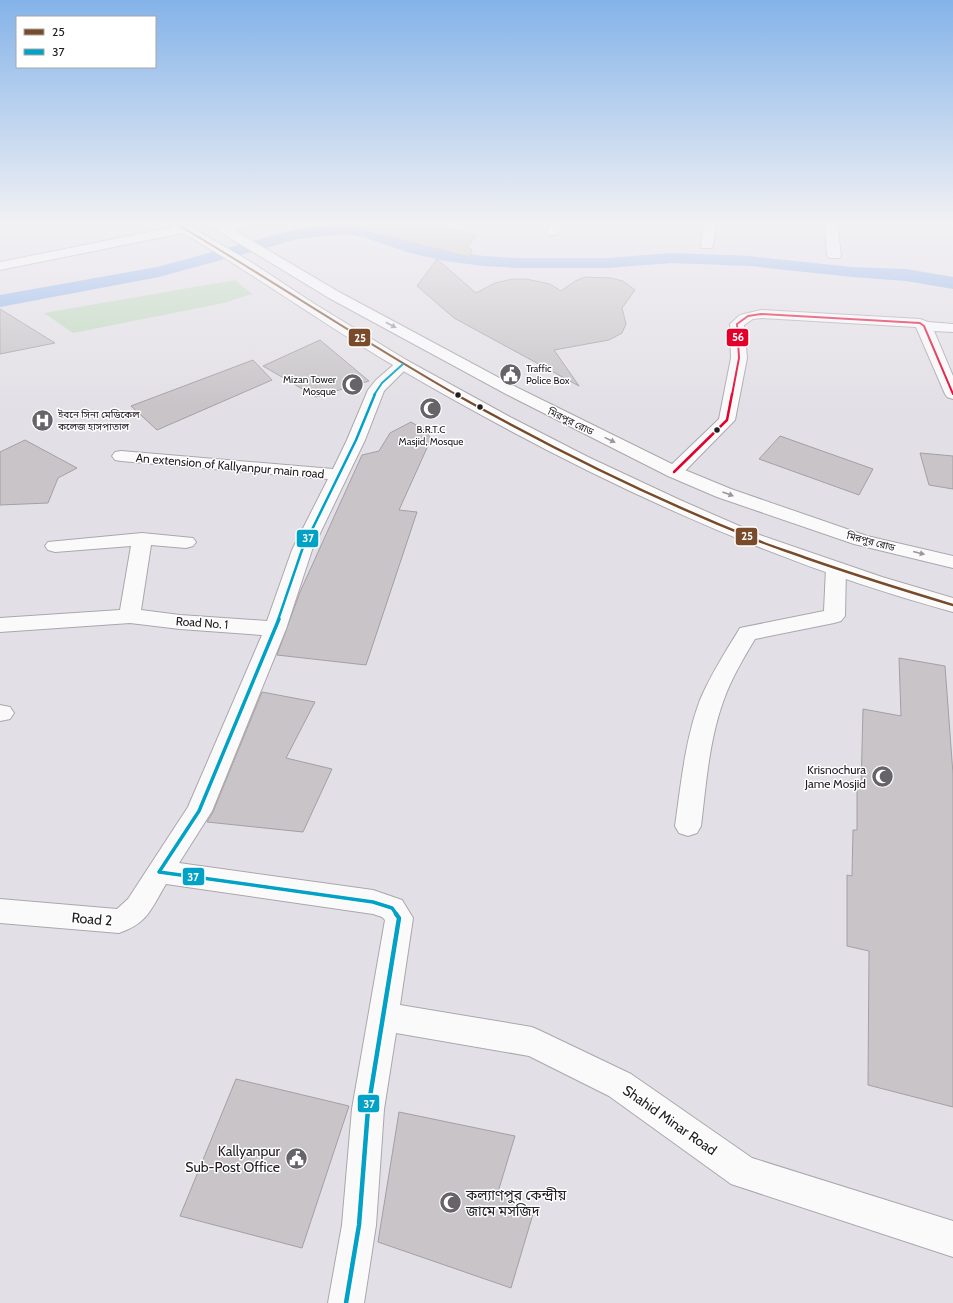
<svg xmlns="http://www.w3.org/2000/svg" width="953" height="1303" font-family="Cabin,'Noto Sans Bengali',sans-serif">
  <style>
    .green { fill: #bdd7bb }
    .lines { fill: none; stroke-linecap: round; stroke-linejoin: round }
    .canal { fill: #8eb2eb; fill-rule: evenodd }
    .building { fill: #c8c4c7; stroke: #a49fa2 }
    .street-casing { stroke: #aaa7ac; stroke-width: 2 }
    .highway-casing { stroke: #aaa7ac; stroke-width: 2 }
    .street { fill: #fbfafb; fill-rule: evenodd }
    .highway { fill: #fbfafb; fill-rule: evenodd }
    .bus-1-far1-casing { stroke: #fff; stroke-width: 4 }
    .bus-1-casing { stroke: #fff; stroke-width: 5 }
    .bus-2-far3-casing { stroke: #fff; stroke-width: 4 }
    .bus-2-far2-casing { stroke: #fff; stroke-width: 5 }
    .bus-2-far1-casing { stroke: #fff; stroke-width: 6 }
    .bus-2-casing { stroke: #fff; stroke-width: 8 }
    .bus-3-far1-casing { stroke: #fff; stroke-width: 4 }
    .bus-3-casing { stroke: #fff; stroke-width: 5 }
    .bus-1-far1 { stroke: #7a4b2a; stroke-width: 2 }
    .bus-1 { stroke: #7a4b2a; stroke-width: 2.5 }
    .bus-2-far3 { stroke: #02a2c6; stroke-width: 2 }
    .bus-2-far2 { stroke: #02a2c6; stroke-width: 2.5 }
    .bus-2-far1 { stroke: #02a2c6; stroke-width: 3.5 }
    .bus-2 { stroke: #02a2c6; stroke-width: 4.5 }
    .bus-3-far1 { stroke: #e4002b; stroke-width: 2 }
    .bus-3 { stroke: #e4002b; stroke-width: 2.5 }
    .oneway { fill: #9a989b }
    .bus-dot { fill: #232025; stroke: #fff; stroke-width: 1.5 }
    .labels { text-anchor: middle; stroke-width: 3; stroke-linejoin: round; paint-order: stroke }
    .far-poi-label { font-size: 10px; fill: #232025; stroke: #fff; text-anchor: start }
    .far-street-label { font-size: 10px; fill: #232025; stroke: #fff }
    .street-label { font-size: 12px; fill: #232025; stroke: #fff }
    .poi-label { font-size: 12px; fill: #232025; stroke: #fff; text-anchor: end }
    .near-street-label { font-size: 14px; fill: #232025; stroke: #fff }
    .near-poi-label { font-size: 14px; fill: #232025; stroke: #fff; text-anchor: end }
    .line-badge { stroke: #fff; stroke-width: 1.5 }
    .badge-label { font-size: 11px; text-anchor: middle; font-weight: bold; fill: #fff }
  </style>
  <rect width="100%" height="100%" fill="#e3dfe6"/>
  <!-- green -->
  <path class="green" d="M235,280L252,294L224,303L73,333L44,313Z"/>
  <g class="lines">
    <!-- canal -->
    <path class="canal" d="M343,224L375,229L422,245L445,251L484,256L518,258H608L671,253L749,256L852,267L906,269L953,277V289L906,281L852,277L749,266L671,263L608,268H518L484,266L445,261L410,253L366,238L343,234L298,239L159,277L0,307V295L157,267L297,229Z"/>
  </g>
  <!-- building -->
  <path class="building" d="M366,223H422L476,235L467,247L472,250L469,257L365,231Z
    M437,259L476,293L495,283L512,279H526L550,284L561,291L575,281L585,277L611,278L623,281L635,290L622,308L626,324L622,333L609,340L554,350L579,386L454,318L417,286Z
    M0,309L55,343L0,354Z
    M320,340L369,381L316,397L263,366Z
    M253,360L272,380L157,430L131,406Z
    M411,422L426,431L431,439L399,510L417,512L366,665L277,655L300,592L362,455L379,451L390,433Z
    M780,436L873,469L859,495L759,459Z
    M25,440L77,468L58,478L48,503L0,505V452Z
    M920,453L953,456V489L929,485Z
    M899,658L945,666L953,774V1107L868,1085L869,951L847,946V875L852,876L853,830H857V787L861,788L863,709L901,716Z
    M262,692L315,702L286,758L332,769L303,832L207,822L213,812Z
    M236,1079L349,1106L302,1248L180,1216Z
    M399,1112L515,1136L498,1192L533,1214L511,1288L378,1242Z"/>
  <g class="lines">
    <defs>
      <path id="street" d="M230,223H252L250,226L223,232L219,231L217,228L219,225Z
        M551,223H563L557,235H549L547,232Z
        M704,223H716L713,245L712,248H702L701,245Z
        M825,223H837L841,255L839,258H829L827,255Z
        M184,225L188,226L190,229L188,232L0,270V262Z
        M761,310L920,319L928,322L953,324V332L934,331L953,376V399L947,397L945,394L916,327L761,318L753,319L744,325L747,358L735,420L680,476L674,477L668,476L665,472L668,468L719,419L731,358L730,324L740,315Z
        M403,359L408,361L411,364L384,391L365,440L312,550L286,629L212,811L179,863L373,890L402,900L413,918L400,1005L532,1027L543,1032L631,1074L752,1158L953,1221V1257L731,1184L609,1096L529,1056L396,1033L384,1109L376,1225L364,1303H328L342,1225L352,1109L385,920L382,917L373,914L166,884C151,909 148,923 119,933L0,923V899L117,909L128,899L188,807L262,635L180,629L130,623L0,632V618L120,610L131,546L55,552L48,550L45,546L48,542L142,533L193,538L196,542L193,546L186,548L151,545L141,610L180,615L267,621L292,550L328,479L121,461L115,460L112,456L115,452L121,451L333,469L347,440L368,390L376,380L398,361Z
        M836,562L843,564L846,568L845,616L841,621L834,623L755,639C743,659 731,679 723,702C709,741 706,785 701,826L697,833L688,836L679,833L675,826C681,784 685,740 700,700C711,674 726,651 740,628L824,611L826,568L829,564Z
        M0,705L10,707L14,713L10,719L0,721Z"/>
      <path id="highway" d="M169,223H184L251,262L313,303L408,361L510,417L588,457L680,500L760,535L882,577L953,598V612C757,559 573,470 398,368C345,337 294,302 242,269C219,254 195,240 171,226Z
        M208,223H222L339,292L518,388L680,468L731,489L867,536L953,556V568L854,544L717,497L668,476L506,394L329,298L210,226Z"/>
    </defs>
    <!-- street casing -->
    <use href="#street" class="street-casing"/>
    <!-- highway casing -->
    <use href="#highway" class="highway-casing"/>
    <!-- street -->
    <use href="#street" class="street"/>
    <!-- highway -->
    <use href="#highway" class="highway"/>
    <defs>
      <path id="bus-1-far1" d="M175,223C270,279 361,340 457,395"/>
      <path id="bus-1" d="M455,394C551,448 650,497 752,538C769,546 788,551 806,558C855,575 903,590 953,605"/>
      <path id="bus-2-far3" d="M374,395L382,383L403,364"/>
      <path id="bus-2-far2" d="M278,620L302,550L356,440L375,394"/>
      <path id="bus-2-far1" d="M279,619L199,811L159,872L373,902L392,908L397,915"/>
      <path id="bus-2" d="M346,1303L359,1225L368,1109L399,918L396,914"/>
      <path id="bus-3-far1" d="M732,395L739,358L737,324L748,316L761,314L920,323L924,326L953,394"/>
      <path id="bus-3" d="M674,472L727,420L732,394"/>
    </defs>
    <!-- bus-1-far1 casing -->
    <use href="#bus-1-far1" class="bus-1-far1-casing"/>
    <!-- bus-1 casing -->
    <use href="#bus-1" class="bus-1-casing"/>
    <!-- bus-2-far3 casing -->
    <use href="#bus-2-far3" class="bus-2-far3-casing"/>
    <!-- bus-2-far2 casing -->
    <use href="#bus-2-far2" class="bus-2-far2-casing"/>
    <!-- bus-2-far1 casing -->
    <use href="#bus-2-far1" class="bus-2-far1-casing"/>
    <!-- bus-2 casing -->
    <use href="#bus-2" class="bus-2-casing"/>
    <!-- bus-3-far1 casing -->
    <use href="#bus-3-far1" class="bus-3-far1-casing"/>
    <!-- bus-3 casing -->
    <use href="#bus-3" class="bus-3-casing"/>
    <!-- bus-1-far1 -->
    <use href="#bus-1-far1" class="bus-1-far1"/>
    <!-- bus-1 -->
    <use href="#bus-1" class="bus-1"/>
    <!-- bus-2-far3 -->
    <use href="#bus-2-far3" class="bus-2-far3"/>
    <!-- bus-2-far2 -->
    <use href="#bus-2-far2" class="bus-2-far2"/>
    <!-- bus-2-far1 -->
    <use href="#bus-2-far1" class="bus-2-far1"/>
    <!-- bus-2 -->
    <use href="#bus-2" class="bus-2"/>
    <!-- bus-3-far1 -->
    <use href="#bus-3-far1" class="bus-3-far1"/>
    <!-- bus-3 -->
    <use href="#bus-3" class="bus-3"/>
  </g>
  <!-- one-way arrows -->
  <defs><path id="oneway-solid" d="M-6-.8H1V-3.2L6.5 0L1 3.2V.8H-6Z"/></defs>
  <g class="oneway">
    <use href="#oneway-solid" transform="translate(391 325) rotate(28)"/>
    <use href="#oneway-solid" transform="translate(610 440) rotate(26)"/>
    <use href="#oneway-solid" transform="translate(728 494) rotate(20)"/>
    <use href="#oneway-solid" transform="translate(919 553) rotate(14)"/>
  </g>
  <!-- sky -->
  <linearGradient id="sky" x2="0" y2="1"><stop stop-color="#84b3e9"/><stop offset="0.55" stop-color="#f2f1f4"/><stop offset="1" stop-color="#f2f1f4" stop-opacity="0"/></linearGradient>
  <rect width="953" height="405" fill="url(#sky)"/>
  <!-- icons -->
  <defs>
    <symbol id="civic-disc" viewBox="-11 -11 22 22"><circle r="9.5" fill="#666369" stroke="#fff"/><path d="M-.6-6.5H3V-4.5H.6V-3L4-1V1h2V6H-6V1h2V-1L-.6-3ZM-1.2 2.5V6h2.4V2.5Z" fill="#fff"/></symbol>
    <symbol id="mosque-disc" viewBox="-11 -11 22 22"><circle r="9.5" fill="#666369" stroke="#fff"/><path d="M3.5-4.9A6 6 0 1 0 3.5 4.9A5 5 0 1 1 3.5-4.9Z" fill="#fff"/></symbol>
    <symbol id="hospital-disc" viewBox="-11 -11 22 22"><circle r="9.5" fill="#666369" stroke="#fff"/><path d="M-5-5h3v3.5h4V-5h3V5h-3V1.5h-4V5h-3Z" fill="#fff"/></symbol>
  </defs>
  <g fill-rule="evenodd">
    <use href="#civic-disc" x="498" y="362" width="25" height="25"/>
    <use href="#mosque-disc" x="340" y="372" width="25" height="25"/>
    <use href="#mosque-disc" x="418" y="396" width="25" height="25"/>
    <use href="#hospital-disc" x="30" y="408" width="25" height="25"/>
    <use href="#mosque-disc" x="870" y="764" width="25" height="25"/>
    <use href="#civic-disc" x="284" y="1146" width="25" height="25"/>
    <use href="#mosque-disc" x="438" y="1190" width="25" height="25"/>
  </g>
  <!-- markers -->
  <g class="bus-dot">
    <circle cx="458" cy="395" r="3.5"/>
    <circle cx="480" cy="407" r="3.5"/>
    <circle cx="717" cy="430" r="3.5"/>
  </g>
  <g class="labels">
    <!-- far-poi labels -->
    <g class="far-poi-label">
      <text x="526" y="372">Traffic<tspan x="526" dy="12">Police Box</tspan></text>
      <text x="336" y="383" text-anchor="end">Mizan Tower<tspan x="336" dy="12">Mosque</tspan></text>
      <text x="58" y="418">ইবনে সিনা মেডিকেল<tspan x="58" dy="12">কলেজ হাসপাতাল</tspan></text>
      <text x="431" y="433" text-anchor="middle">B.R.T.C<tspan x="431" dy="12">Masjid, Mosque</tspan></text>
    </g>
    <!-- far-street labels -->
    <g class="far-street-label">
      <text transform="translate(571 421) rotate(26)" y="4">মিরপুর রোড</text>
      <text transform="translate(871 541) rotate(15)" y="4">মিরপুর রোড</text>
    </g>
    <!-- street labels -->
    <g class="street-label">
      <text transform="translate(230 466) rotate(5)" y="4">An extension of Kallyanpur main road</text>
      <text transform="translate(202 623) rotate(4)" y="4">Road No. 1</text>
    </g>
    <!-- poi labels -->
    <g class="poi-label">
      <text x="866" y="774">Krisnochura<tspan x="866" dy="14">Jame Mosjid</tspan></text>
    </g>
    <!-- near-street labels -->
    <g class="near-street-label">
      <text transform="translate(92 919) rotate(5)" y="5">Road 2</text>
      <text transform="translate(670 1120) rotate(35)" y="5">Shahid Minar Road</text>
    </g>
    <!-- near-poi labels -->
    <g class="near-poi-label">
      <text x="280" y="1156">Kallyanpur<tspan x="280" dy="16">Sub-Post Office</tspan></text>
      <text x="466" y="1200" text-anchor="start">কল্যাণপুর কেন্দ্রীয়<tspan x="466" dy="16">জামে মসজিদ</tspan></text>
    </g>
  </g>
  <g class="line-badge">
    <rect x="726" y="328" width="23" height="19" rx="4" fill="#e4002b"/>
    <rect x="348" y="328" width="23" height="19" rx="4" fill="#7a4b2a"/>
    <rect x="735" y="527" width="23" height="19" rx="4" fill="#7a4b2a"/>
    <rect x="296" y="529" width="23" height="19" rx="4" fill="#02a2c6"/>
    <rect x="182" y="867" width="23" height="19" rx="4" fill="#02a2c6"/>
    <rect x="357" y="1094" width="23" height="19" rx="4" fill="#02a2c6"/>
  </g>
  <g class="badge-label">
    <text x="738" y="341">56</text>
    <text x="360" y="342">25</text>
    <text x="747" y="540">25</text>
    <text x="308" y="542">37</text>
    <text x="193" y="881">37</text>
    <text x="369" y="1108">37</text>
  </g>
  <!-- legend -->
  <rect x="16" y="16" width="140" height="52" fill="#ffffff" stroke="#a7a6a8"/>
  <rect x="24" y="29" width="20" height="6" fill="#7a4b2a" stroke="#a7a6a8"/>
  <text x="52" y="36" font-size="12" fill="#232025">25</text>
  <rect x="24" y="49" width="20" height="6" fill="#02a2c6" stroke="#a7a6a8"/>
  <text x="52" y="56" font-size="12" fill="#232025">37</text>
</svg>
